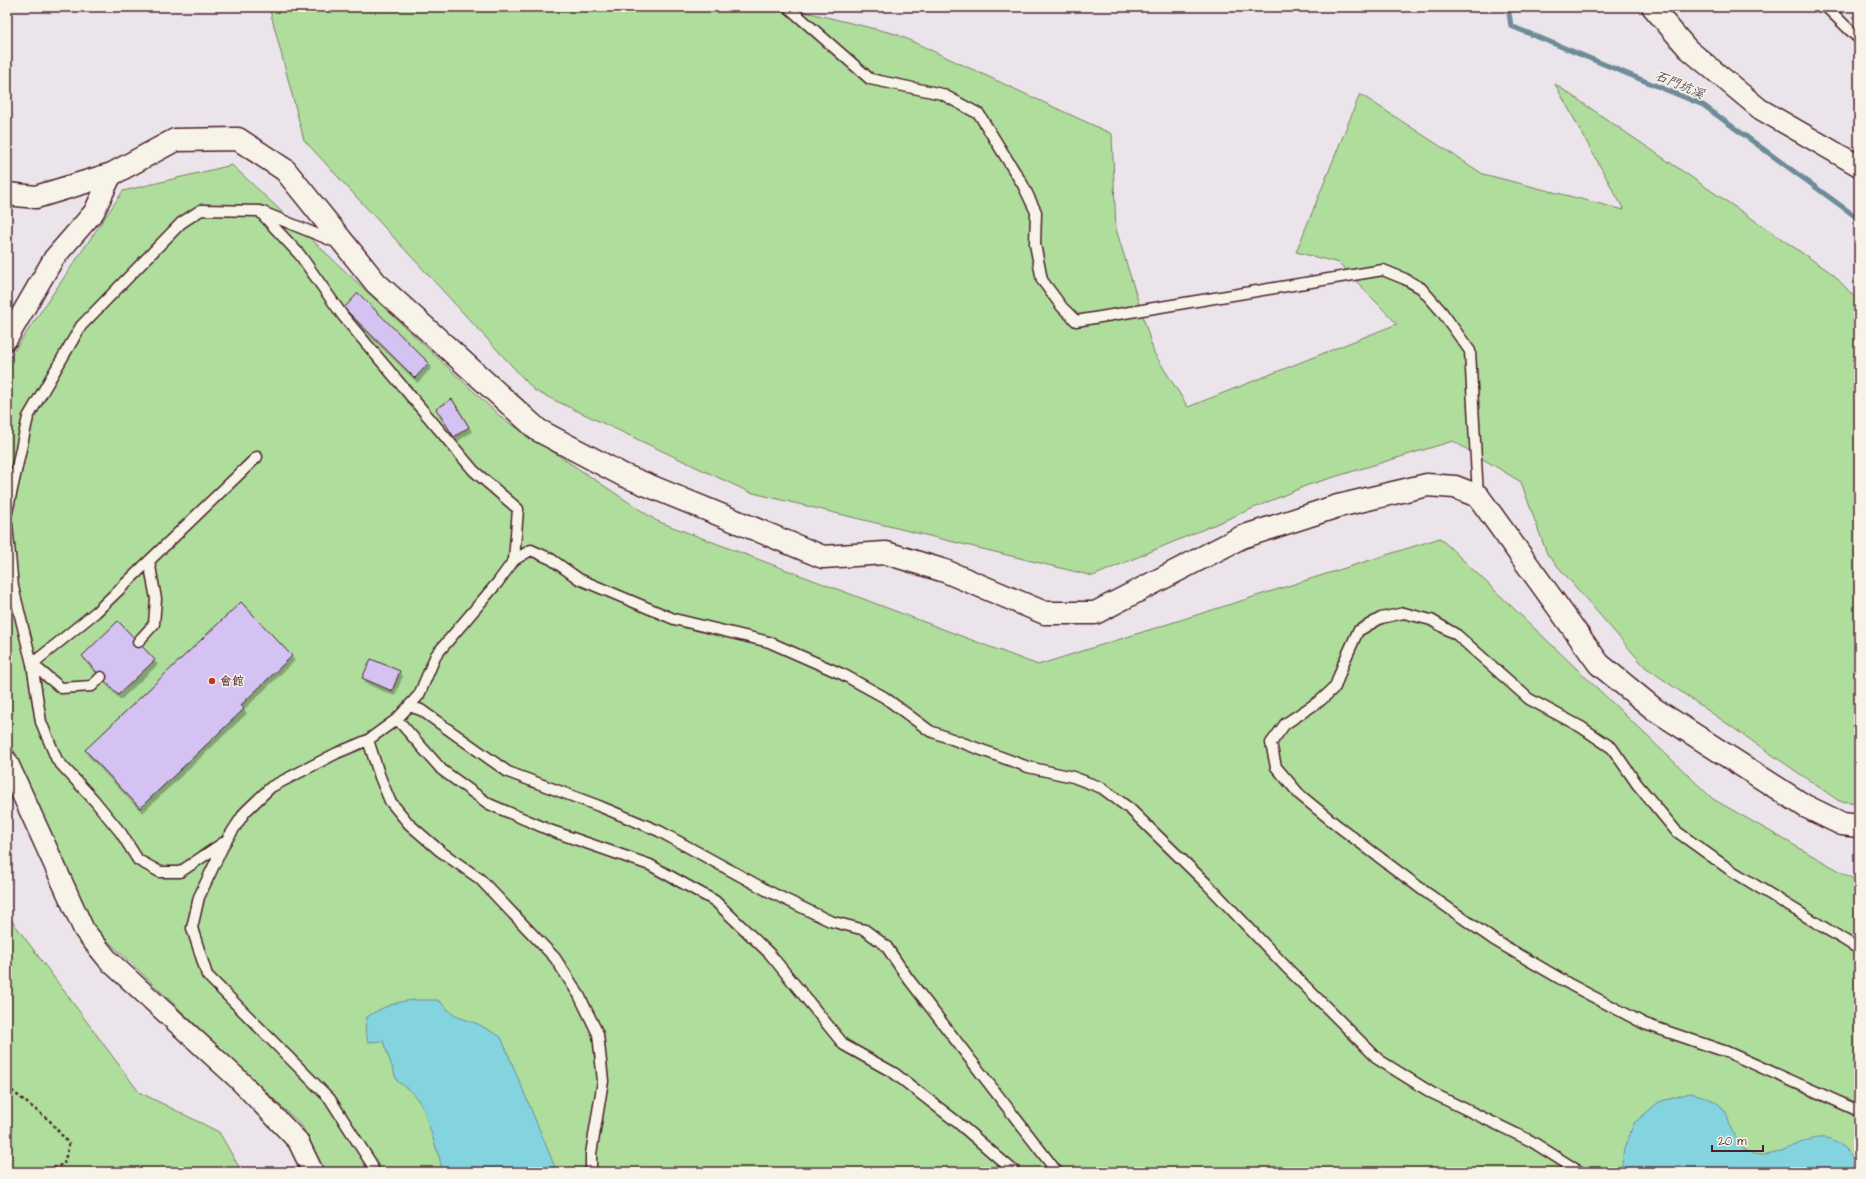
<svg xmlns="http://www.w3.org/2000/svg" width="1866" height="1179" font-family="'Architects Daughter','LXGW WenKai TC',sans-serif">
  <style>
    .green { fill: #aedd9c; stroke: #7c7e64 }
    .water { fill: #84d4e0; stroke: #6d8c98 }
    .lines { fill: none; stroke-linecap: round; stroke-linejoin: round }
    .stream { stroke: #6d8c98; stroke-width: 5 }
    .building { fill: #d4c2f2; stroke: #4a1f2b; filter: url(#shadow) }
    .service-casing { stroke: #4a1f2b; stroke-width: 13 }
    .minor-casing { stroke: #4a1f2b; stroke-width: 23 }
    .tertiary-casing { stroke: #4a1f2b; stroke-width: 25 }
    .path { stroke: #4a1f2b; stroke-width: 2.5; stroke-dasharray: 3 3; stroke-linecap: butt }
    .service { stroke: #f7f3e8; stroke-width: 10 }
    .minor { stroke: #f7f3e8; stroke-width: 20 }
    .tertiary { stroke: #f7f3e8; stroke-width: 22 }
    .poi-dot { fill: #c8321e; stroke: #f7f3e8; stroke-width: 1.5 }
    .labels { text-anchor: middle; stroke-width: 3; stroke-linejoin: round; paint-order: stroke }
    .poi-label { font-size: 12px; fill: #4a1f2b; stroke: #f7f3e8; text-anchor: start }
    .water-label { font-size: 13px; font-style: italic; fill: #584c58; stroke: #f7f3e8 }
  </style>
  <defs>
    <filter id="shadow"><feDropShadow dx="2.5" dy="4.5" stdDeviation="0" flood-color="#0004"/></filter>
  </defs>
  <rect width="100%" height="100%" fill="#ece4eb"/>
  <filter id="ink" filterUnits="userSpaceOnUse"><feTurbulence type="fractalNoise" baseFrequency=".025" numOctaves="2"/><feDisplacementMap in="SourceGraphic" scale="8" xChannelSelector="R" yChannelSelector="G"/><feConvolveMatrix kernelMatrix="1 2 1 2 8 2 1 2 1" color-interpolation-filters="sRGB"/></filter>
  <g filter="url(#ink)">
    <!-- green -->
    <path class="green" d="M269,7H785L896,34L1112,134L1116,229L1154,353L1188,407L1397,324L1339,263L1296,252L1360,94L1483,174L1624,210L1555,84L1833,274L1859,302V803L1839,801L1645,667L1547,554L1521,482L1453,441L1308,485L1093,576L749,492L535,391L304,140Z
      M232,165L502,418L657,521L1038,665L1440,538L1713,799L1859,882V1172H322L302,1126L92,926L7,735V361L123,191Z
      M7,914L139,1092L219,1132L242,1172H7Z"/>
    <!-- water -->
    <path class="water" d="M414,1000H438L455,1016L478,1024L501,1037L557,1172H442L440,1160L423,1107L412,1092L397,1081L383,1041L368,1042L365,1029L367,1017C382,1007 395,1002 414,1000Z
      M1690,1093C1703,1096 1717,1099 1725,1111C1727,1113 1728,1119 1729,1122C1732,1135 1740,1150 1754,1154C1786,1162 1816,1118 1845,1149C1854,1158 1856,1160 1859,1172H1621L1624,1149L1634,1123L1659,1102Z"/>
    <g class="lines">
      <!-- stream -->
      <path class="stream" d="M1508,7L1511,26L1703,105L1859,219"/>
    </g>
    <!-- building -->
    <path class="building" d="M358,293L429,363L415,378L344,308Z
      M452,399L469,427L454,437L436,409Z
      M241,602L292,656L241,705L244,709L140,808L85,750Z
      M118,621L155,660L118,695L82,656Z
      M371,659L400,671L392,691L362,678Z"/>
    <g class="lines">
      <defs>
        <path id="service" d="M788,7L870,79L942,94L979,114L1023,185L1036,212L1035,244L1042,280L1062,307L1076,321L1383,270L1405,279L1421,288L1442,312L1470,351L1478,496
          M1826,7L1859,39
          M262,214L300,255L343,316L474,471L518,509L514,560
          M7,512L28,417L81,326L181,223L201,210L260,211L338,243
          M7,524L13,587L32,664L41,722L57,760L94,800L121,833L138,860L160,872H180L226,841L245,812L271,787L337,753L368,740L397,719L419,695L436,655L498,582L514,560L531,550L551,559L579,579L674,619L769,642L844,675L884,697L930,731L1028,767L1073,777L1102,788L1130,809L1208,885L1288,969L1379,1060L1432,1093L1531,1141L1580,1172
          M138,642L154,624L156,599L149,561
          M101,677L92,686L61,688L32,664L96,612L257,457
          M409,706L421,710L508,772L599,806L659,831L768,891L830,921L865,930L886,946L907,977L1057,1172
          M397,719L442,770L489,804L552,831L650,865L715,901L770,954L844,1045L894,1073L957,1122L1015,1172
          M368,740L380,777L390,801L409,824L440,851L480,879L555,958L579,995L598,1034L603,1081L591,1154V1172
          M225,842L199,897L192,928L207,975L330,1099L371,1163L374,1172
          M1859,949L1729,869L1676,831L1637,784L1612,748L1581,727L1529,699L1457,635L1431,620L1404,613L1381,618L1358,631L1344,662L1335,687L1321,700L1285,724L1271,743L1276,767L1300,795L1338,826L1424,891L1494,940L1571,985L1645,1024L1727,1052L1859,1111"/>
        <path id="minor" d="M1652,7L1688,49L1760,109L1859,166
          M7,339L54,258L94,212L112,174
          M7,761L84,930L109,961L237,1078L298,1141L313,1172"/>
        <path id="tertiary" d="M7,194L36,197L112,174L175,140L238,139L285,170L376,283L538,430L623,475L823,557L886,553L945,571L1045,613H1095L1242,537L1338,506L1427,485L1455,487L1478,496L1599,664L1654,709L1805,806L1842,824L1859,826"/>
      </defs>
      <!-- service casing -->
      <use href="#service" class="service-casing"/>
      <!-- minor casing -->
      <use href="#minor" class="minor-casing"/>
      <!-- tertiary casing -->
      <use href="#tertiary" class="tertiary-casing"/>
      <!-- path -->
      <path class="path" d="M7,1087L50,1121L69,1144L64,1164L40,1172"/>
      <!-- service -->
      <use href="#service" class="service"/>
      <!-- minor -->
      <use href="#minor" class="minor"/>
      <!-- tertiary -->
      <use href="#tertiary" class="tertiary"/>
    </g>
  </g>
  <!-- markers -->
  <circle class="poi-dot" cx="212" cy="681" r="4"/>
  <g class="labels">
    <!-- poi labels -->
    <g class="poi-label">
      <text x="220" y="685">會館</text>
    </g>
    <!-- water labels -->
    <g class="water-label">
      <text transform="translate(1680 84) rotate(23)" y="5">石門坑溪</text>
    </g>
  </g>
  <!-- margin -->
  <rect width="1866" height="1179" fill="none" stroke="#f7f3e8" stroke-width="24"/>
  <rect x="12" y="12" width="1842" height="1155" fill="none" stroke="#4a1f2b" stroke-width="1.5" filter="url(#ink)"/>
  <!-- scale -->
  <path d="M1712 1145v6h51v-6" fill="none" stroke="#4a1f2b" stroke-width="2"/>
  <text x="1718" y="1145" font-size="12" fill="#4a1f2b" stroke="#f7f3e8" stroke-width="3" paint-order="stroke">20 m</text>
</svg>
